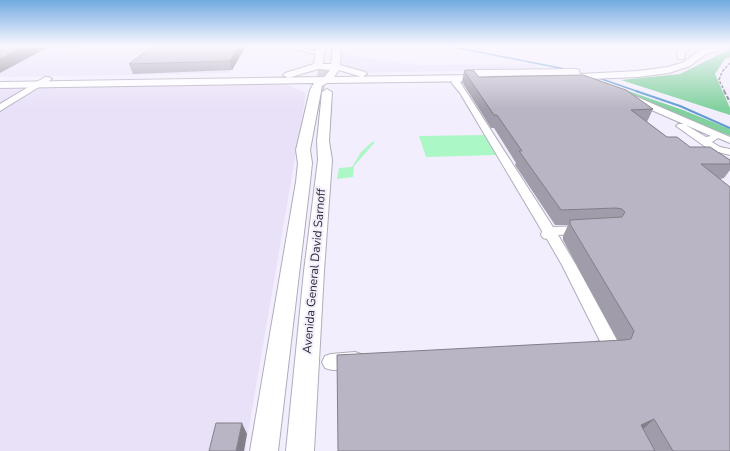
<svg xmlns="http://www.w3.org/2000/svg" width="730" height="451" font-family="'Nunito Sans',sans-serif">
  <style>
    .built { fill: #e9e1f8 }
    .green { fill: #abf7c5 }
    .forest { fill: #81d19e }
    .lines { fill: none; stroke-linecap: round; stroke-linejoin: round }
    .stream-far1 { stroke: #5f9ad4; stroke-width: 1.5 }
    .stream { stroke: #5f9ad4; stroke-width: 2 }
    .major-tunnel-far1 { stroke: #c9c5d3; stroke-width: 9; stroke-dasharray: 9 4.5; stroke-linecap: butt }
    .major-tunnel { stroke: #c9c5d3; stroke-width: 12; stroke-dasharray: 12 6; stroke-linecap: butt }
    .minor-casing { stroke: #b1acbb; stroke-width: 2 }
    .major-casing { stroke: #b1acbb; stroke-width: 2 }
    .minor { fill: #fff; fill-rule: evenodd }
    .major { fill: #fff; fill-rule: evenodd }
    .rail-far1 { stroke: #85828c; stroke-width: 1.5; stroke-dasharray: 3 1.5; stroke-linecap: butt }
    .rail { stroke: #85828c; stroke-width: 2; stroke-dasharray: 4 2; stroke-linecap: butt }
    .wall { fill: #a09ca9 }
    .shaded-wall { fill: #827f89 }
    .building { fill: #bab5c4; stroke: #827f89 }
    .labels { text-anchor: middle; stroke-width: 4; stroke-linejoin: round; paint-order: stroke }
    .street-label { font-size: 12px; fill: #211f25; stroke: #f3eefe }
  </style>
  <rect width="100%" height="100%" fill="#f3eefe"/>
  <!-- built -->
  <path class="built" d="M0,46H246L229,73L0,77Z
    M340,54L418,65L535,64L541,69L367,73L338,63Z
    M286,84L306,93L245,451H0V87Z"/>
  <!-- green -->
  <path class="green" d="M484,135L497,155L426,157L419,136Z
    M372,142H375L354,166L353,177L337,179L339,168L352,167L361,152Z"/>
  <!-- forest -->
  <path class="forest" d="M730,49V57L725,59L715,74L730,108V115L621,80L680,74Z
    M587,79H594L683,110L730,129V136Z"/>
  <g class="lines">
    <!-- stream-far1 -->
    <path class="stream-far1" d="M448,46L570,70
      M596,77L639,92"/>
    <!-- stream -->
    <path class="stream" d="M636,91L680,106L730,128"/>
    <!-- major-tunnel-far1 -->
    <path class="major-tunnel-far1" d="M319,92L324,64"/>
    <!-- major-tunnel -->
    <path class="major-tunnel" d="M319,93V91"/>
    <defs>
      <path id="minor" d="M283,46H295L323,53L320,55Z
        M462,76L466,78L460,82L553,227L582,226L587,227L589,230L587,233L558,235L576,265L618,342L621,347L618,352L602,356L596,354L593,348L596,342L600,341L562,265L547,239L543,238L541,235L542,231L460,93L451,82Z
        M45,77H48L52,79L0,111V104Z
        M624,94H630L730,137V143L718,138L712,142L720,147L730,149V155L710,150L676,126L678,124H684L706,137L711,136L624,98Z
        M355,352L361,354L364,360L361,366C351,370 335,372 325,368L322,362L325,356L331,354Z"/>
      <path id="major" d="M317,46H325L323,64H331L333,46H341L340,65L365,72L367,74L362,77L339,70L334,77L472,75L469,73L474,70L576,69L579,70L580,74L638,71L668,67L684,62L700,50L717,46H730L729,48L706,54L690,66L669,73L638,77L564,80L559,77L561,75L488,76L491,78L486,81L327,83L322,86L310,150L312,163L310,182L278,451H250L296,182L298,163L296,150L310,90L314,83L0,88V82L324,77L330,70L318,69L288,78L283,75L285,73L314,64Z
        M683,46H692L685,53L684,59H678L677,52Z
        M327,89L332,92L329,141L332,160L324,271L314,451H286L304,271L318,160L317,141L322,92Z"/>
    </defs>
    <!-- minor casing -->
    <use href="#minor" class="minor-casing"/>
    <!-- major casing -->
    <use href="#major" class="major-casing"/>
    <!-- minor -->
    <use href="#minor" class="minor"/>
    <!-- major -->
    <use href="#major" class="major"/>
    <!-- rail-far1 -->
    <path class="rail-far1" d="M725,92L719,80L722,72L730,63"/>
    <!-- rail -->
    <path class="rail" d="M724,91L730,102"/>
  </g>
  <!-- wall -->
  <path class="wall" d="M0,46H81L77,48L45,49Z
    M153,46H246L232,70L133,74L129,64Z
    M464,71L479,77L653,109L647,122L667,137L690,147L730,160V170L724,178L720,179L730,451H338L618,341L563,240V236L568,225H555L515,165L516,163L494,128H491L462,82Z"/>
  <!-- shaded-wall -->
  <path class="shaded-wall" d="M26,46H43L45,49L0,73V59Z
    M76,46H81L77,48Z
    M239,46H246L232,70L230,61Z
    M654,419L639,433L641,425Z
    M242,423L247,434L244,451H236Z"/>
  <!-- building -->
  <path class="building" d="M0,46H26L0,59Z
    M153,46H239L230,61L129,64Z
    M466,70H473L479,77L583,75L626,90L653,109L631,110L667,137H677L690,147H710L730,160V164H701L730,187V451H673L654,419L641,425L655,451H338L337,355L624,340L631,339L634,331L570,224V220L622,217L625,212L622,209L616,208L561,210L519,151H522L497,115H494L464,71Z
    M216,423H242L236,451H209Z"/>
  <!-- sky -->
  <linearGradient id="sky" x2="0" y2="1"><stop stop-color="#71aae0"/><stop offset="0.42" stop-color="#faf7ff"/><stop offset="1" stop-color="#faf7ff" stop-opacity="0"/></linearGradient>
  <rect width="730" height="109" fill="url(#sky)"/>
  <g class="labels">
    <!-- street labels -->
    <g class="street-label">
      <text transform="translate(314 271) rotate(-85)" y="4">Avenida General David Sarnoff</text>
    </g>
  </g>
</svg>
